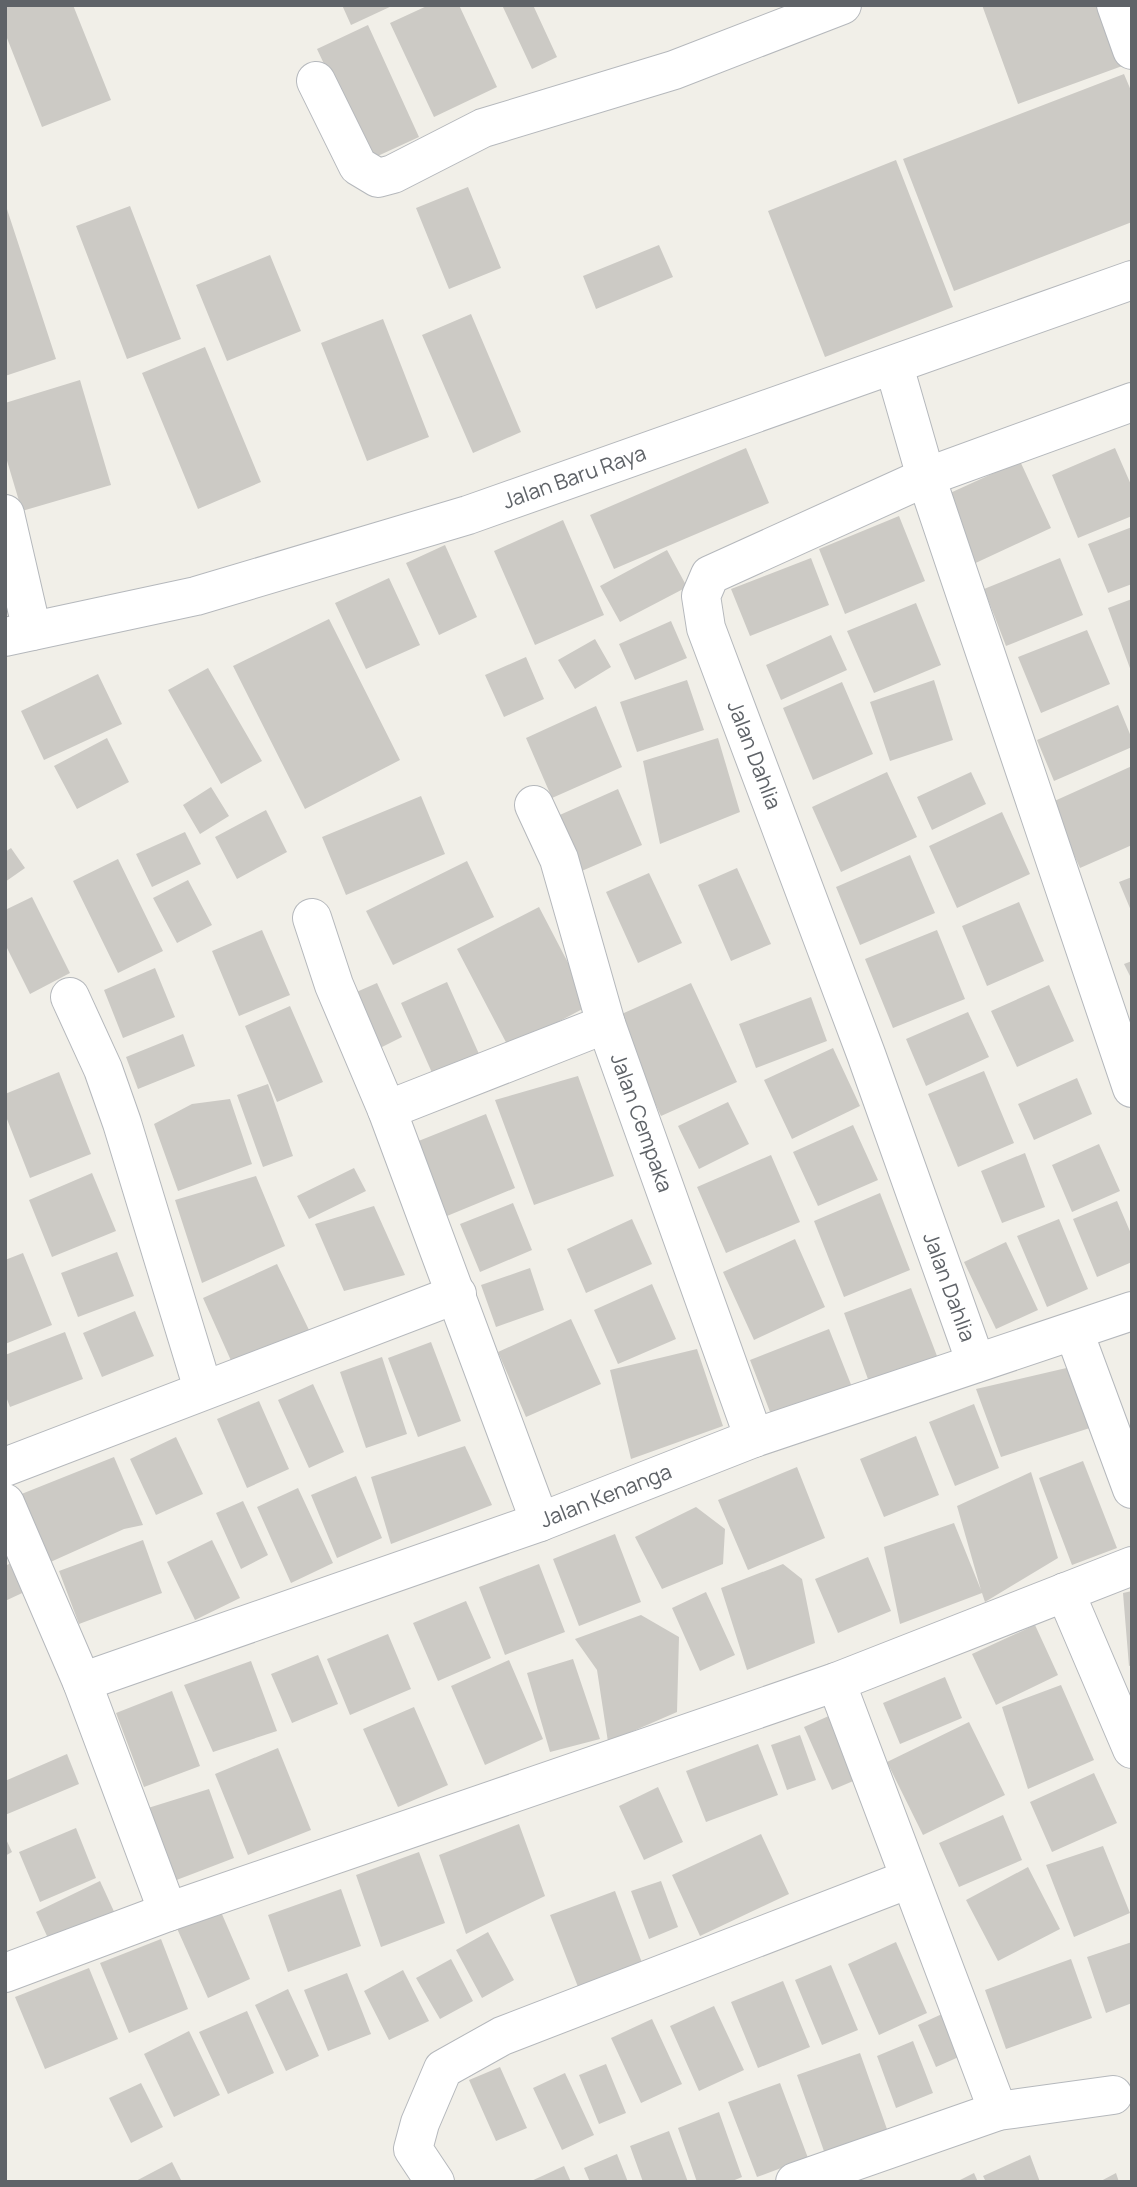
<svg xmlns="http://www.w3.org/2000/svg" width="1137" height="2187" font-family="Manrope,sans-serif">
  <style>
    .building { fill: #cccac5 }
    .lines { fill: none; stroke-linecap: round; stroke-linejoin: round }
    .minor-casing { stroke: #b5b8bc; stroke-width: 40 }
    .minor { stroke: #fff; stroke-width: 38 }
    .labels { text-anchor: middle; stroke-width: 5; stroke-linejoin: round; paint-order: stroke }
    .street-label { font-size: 21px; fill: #5f6368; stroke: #fff }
  </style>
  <rect width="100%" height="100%" fill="#f1efe8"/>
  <!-- building -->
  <path class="building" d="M5,5H73L111,100L42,127L5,33Z
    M342,5H394L351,25Z
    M429,5H459L497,87L434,117L390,23Z
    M502,5H533L557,57L532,69Z
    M982,5H1103L1125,65L1018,104Z
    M368,25L419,137L369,160L317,49Z
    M1124,74L1132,93V222L954,291L903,159Z
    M896,160L953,307L825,357L768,211Z
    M468,187L501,268L449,289L416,208Z
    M5,203L56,359L5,376Z
    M130,206L181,339L127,359L76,226Z
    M659,245L673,277L596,309L583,276Z
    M270,255L301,331L227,361L196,285Z
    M471,314L521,432L473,453L422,335Z
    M383,319L429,437L367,461L321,343Z
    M205,347L261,482L198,509L142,373Z
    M80,380L111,485L22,511L5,454V403Z
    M746,448L769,503L614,569L590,515Z
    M1115,448L1132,487V516L1078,538L1052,475Z
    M1020,461L1051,528L967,567L937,499Z
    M899,516L925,581L845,614L819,549Z
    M563,520L604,615L535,645L494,551Z
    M1132,527V584L1108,593L1088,544Z
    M445,545L477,617L439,635L406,563Z
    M667,550L687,587L620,622L600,586Z
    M811,558L829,605L750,636L731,589Z
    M1060,558L1083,615L1006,646L984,589Z
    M389,578L420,645L366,669L335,603Z
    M1132,599V671H1131L1108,608Z
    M916,603L941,665L874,693L847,631Z
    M329,619L400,760L305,809L233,666Z
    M671,621L687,658L635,680L619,644Z
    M1087,630L1110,684L1041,713L1018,657Z
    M831,635L847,670L781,700L766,665Z
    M595,639L611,667L575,689L558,660Z
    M526,657L544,699L504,717L485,675Z
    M208,668L262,761L221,784L168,690Z
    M98,674L122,724L44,760L21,711Z
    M687,680L704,730L637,752L620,702Z
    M934,680L953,740L890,761L870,702Z
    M842,682L873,754L813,780L783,708Z
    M1118,705L1132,739V747L1054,781L1037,740Z
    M596,706L622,767L552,798L526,738Z
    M107,738L129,782L77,809L54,766Z
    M718,738L740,812L660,844L643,761Z
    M1132,766V845L1080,868L1050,803Z
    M887,772L917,837L841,872L812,807Z
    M971,772L986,804L932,830L917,797Z
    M211,787L229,816L200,834L183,805Z
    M618,789L642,845L577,873L553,818Z
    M421,796L445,854L346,895L322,837Z
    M266,810L287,852L237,879L215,837Z
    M1002,812L1030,874L957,908L929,846Z
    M185,832L201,864L152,887L136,854Z
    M11,848L25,868L5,882V852Z
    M910,855L935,913L860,945L836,887Z
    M118,859L163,951L118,973L73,881Z
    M467,861L494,917L393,965L366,911Z
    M737,868L771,944L731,961L698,885Z
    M649,873L682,943L638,963L606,892Z
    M1132,877V913L1119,882Z
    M188,880L212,925L177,943L153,898Z
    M32,897L70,973L30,994L5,944V910Z
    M1019,902L1044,961L987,986L962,926Z
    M539,907L590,1005L509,1048L457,949Z
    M262,930L290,995L239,1016L212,951Z
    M937,930L965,999L893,1028L865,959Z
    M1132,961V980L1124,964Z
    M155,968L175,1017L123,1038L104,990Z
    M447,982L479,1054L433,1075L401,1003Z
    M377,983L402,1037L370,1053L345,997Z
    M691,983L737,1082L661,1116L615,1017Z
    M1049,985L1074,1041L1017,1067L991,1011Z
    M811,997L827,1041L756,1068L739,1024Z
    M290,1006L323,1082L277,1102L245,1026Z
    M968,1012L989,1057L926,1086L906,1039Z
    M183,1034L195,1066L138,1089L126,1057Z
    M833,1048L860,1106L792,1139L764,1080Z
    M984,1071L1014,1143L958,1167L928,1094Z
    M59,1072L91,1154L30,1178L5,1114V1094Z
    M578,1076L614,1176L534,1205L495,1100Z
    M1077,1078L1092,1114L1034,1140L1018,1104Z
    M268,1084L293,1156L263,1167L237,1095Z
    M230,1099L252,1164L178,1191L154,1124L192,1104Z
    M728,1102L749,1144L699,1169L678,1126Z
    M486,1114L515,1188L447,1216L416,1142Z
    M853,1125L878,1180L818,1206L793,1152Z
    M1099,1144L1120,1191L1072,1212L1052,1165Z
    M1025,1153L1045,1207L1002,1223L981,1171Z
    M771,1155L800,1222L726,1253L697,1187Z
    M354,1168L366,1191L309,1219L297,1196Z
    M92,1173L116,1231L52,1257L29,1200Z
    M256,1176L285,1246L202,1283L175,1200Z
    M880,1193L910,1270L844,1297L814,1221Z
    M1117,1201L1132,1236V1262L1097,1277L1073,1219Z
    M513,1203L532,1250L480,1272L460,1224Z
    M374,1206L405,1275L344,1291L315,1224Z
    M632,1219L652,1264L586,1293L567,1249Z
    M1059,1219L1088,1289L1047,1307L1017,1236Z
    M795,1239L825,1307L754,1340L723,1272Z
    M1006,1242L1038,1310L996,1329L964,1262Z
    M117,1252L134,1296L78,1317L61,1273Z
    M23,1253L52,1325L5,1344V1260Z
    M277,1264L309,1330L233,1365L203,1298Z
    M530,1268L544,1310L496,1327L481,1285Z
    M652,1284L676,1339L618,1364L594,1310Z
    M911,1288L937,1356L869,1382L844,1313Z
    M135,1311L154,1356L102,1377L83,1333Z
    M571,1319L601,1384L526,1417L498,1352Z
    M829,1329L852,1387L772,1417L750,1360Z
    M65,1332L83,1379L10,1407L5,1394V1355Z
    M431,1342L461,1421L418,1437L388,1358Z
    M697,1349L723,1426L631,1459L610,1370Z
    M382,1357L407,1434L366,1448L340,1372Z
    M1075,1366L1099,1425L1001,1457L976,1389Z
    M313,1384L344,1452L309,1468L278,1400Z
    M259,1401L289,1469L247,1488L217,1419Z
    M974,1404L999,1468L955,1486L929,1422Z
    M916,1436L939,1495L884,1517L860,1459Z
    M176,1437L203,1494L156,1515L130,1459Z
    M465,1446L492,1505L391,1544L371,1477Z
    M114,1457L143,1525L124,1529L46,1564L19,1495Z
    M1083,1461L1117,1548L1072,1565L1039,1478Z
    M797,1467L825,1538L748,1570L718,1500Z
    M1031,1472L1058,1558L985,1602L982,1593L900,1624L884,1547L954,1523L981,1590L957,1506Z
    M356,1476L382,1538L337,1558L311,1495Z
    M298,1488L333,1563L291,1583L257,1507Z
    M243,1501L268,1555L241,1569L216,1513Z
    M696,1507L725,1529L723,1564L662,1589L635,1537Z
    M615,1534L641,1602L579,1626L553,1559Z
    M143,1540L162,1593L79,1624L59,1571Z
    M212,1540L240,1598L195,1620L167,1562Z
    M868,1557L891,1611L838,1633L815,1579Z
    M17,1560L33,1588L5,1601V1566Z
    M539,1564L565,1632L505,1655L479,1587Z
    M783,1564L802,1579L815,1643L747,1670L721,1588Z
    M1132,1591V1665L1129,1666L1123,1593Z
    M706,1592L735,1655L700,1671L672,1608Z
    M466,1601L491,1658L438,1681L413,1623Z
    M641,1615L679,1637L677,1712L608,1742L597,1670L575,1639Z
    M1035,1625L1058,1675L996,1705L972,1654Z
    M388,1634L411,1689L350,1715L327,1659Z
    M318,1655L338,1704L292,1723L271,1674Z
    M573,1659L600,1739L550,1752L527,1673Z
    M509,1660L543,1739L485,1765L451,1686Z
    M251,1661L277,1731L213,1752L184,1685Z
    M945,1677L962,1718L900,1744L883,1703Z
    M1061,1685L1094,1760L1028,1789L1002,1707Z
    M172,1691L200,1766L144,1787L116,1713Z
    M414,1707L448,1785L398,1807L363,1729Z
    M831,1715L858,1779L832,1790L804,1727Z
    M969,1722L1005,1795L923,1835L887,1762Z
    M800,1735L816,1780L787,1790L771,1745Z
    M758,1744L778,1795L706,1822L686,1771Z
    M278,1748L311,1830L248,1855L215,1774Z
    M67,1754L79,1784L5,1815V1781Z
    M1094,1773L1117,1823L1052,1852L1030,1802Z
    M658,1787L683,1842L644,1860L619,1806Z
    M209,1789L234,1858L174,1881L148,1808Z
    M1003,1815L1022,1860L959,1887L939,1843Z
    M519,1824L545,1896L466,1934L439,1855Z
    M76,1828L96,1878L40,1902L19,1852Z
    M761,1834L789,1894L700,1936L672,1875Z
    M5,1837L12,1852L5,1856Z
    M1103,1846L1130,1913L1074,1937L1046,1865Z
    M419,1852L445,1923L381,1947L356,1875Z
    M1028,1867L1060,1929L998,1961L966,1900Z
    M100,1881L117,1918L52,1947L36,1912Z
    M661,1881L678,1927L649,1939L631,1891Z
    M341,1889L361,1946L288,1972L268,1915Z
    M615,1891L644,1968L580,1992L550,1915Z
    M218,1905L250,1979L208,1998L175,1924Z
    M488,1932L514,1980L482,1998L456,1950Z
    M161,1939L188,2009L129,2033L100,1963Z
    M896,1942L927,2013L879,2035L848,1964Z
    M1132,1942V2003L1106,2013L1087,1957Z
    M451,1959L473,2001L440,2019L416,1978Z
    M1071,1959L1092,2018L1006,2049L985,1990Z
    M831,1965L858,2030L822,2045L795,1980Z
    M89,1968L118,2039L45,2069L15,1997Z
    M403,1970L429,2021L389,2040L364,1991Z
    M347,1973L371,2034L328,2051L304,1990Z
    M783,1981L810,2047L758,2068L731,2002Z
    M288,1989L319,2056L286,2071L255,2005Z
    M714,2006L744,2070L699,2091L670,2026Z
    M247,2011L274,2073L228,2094L199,2032Z
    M942,2014L961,2056L936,2067L918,2025Z
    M652,2019L682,2084L641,2103L611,2038Z
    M189,2031L220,2095L174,2117L144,2054Z
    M913,2041L933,2093L896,2108L877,2056Z
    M860,2053L888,2132L825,2154L797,2075Z
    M606,2064L626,2113L599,2124L579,2075Z
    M500,2067L527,2128L496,2141L469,2080Z
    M565,2073L594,2135L562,2150L533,2088Z
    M141,2083L163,2127L131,2143L109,2098Z
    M780,2083L808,2158L757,2177L728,2102Z
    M719,2112L742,2177L730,2182H697L678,2128Z
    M669,2131L688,2182H643L630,2146Z
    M617,2154L628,2182H590L584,2168Z
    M1030,2155L1040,2182H986L983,2176Z
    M172,2162L182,2182H134Z
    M564,2166L571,2182H529Z
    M974,2173L978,2182H956Z
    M1116,2173L1119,2182H1099Z"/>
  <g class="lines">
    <defs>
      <g id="minor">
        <path d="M1116,5L1132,50"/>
        <path d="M316,81L358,166L378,178L393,174L483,128L674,70L842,5"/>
        <path d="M894,366L926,477L1132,1088"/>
        <path d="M5,514L32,631"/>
        <path id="s1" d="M5,637L196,596L468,515L1132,280"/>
        <path id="s2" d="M534,805L559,859L606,1024L754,1438"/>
        <path d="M312,918L334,985L387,1110L540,1522"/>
        <path d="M70,997L103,1069L122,1123L203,1389"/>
        <path d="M387,1110L606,1024"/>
        <path d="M1074,1332L1132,1489"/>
        <path d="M976,1363L866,1054L706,628L701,596L710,575L926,477L1132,402"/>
        <path d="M5,1467L457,1294"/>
        <path d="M5,1503L82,1682L168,1912"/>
        <path d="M1065,1592L1132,1749"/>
        <path id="s3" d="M82,1682L540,1522L754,1438L1132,1311"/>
        <path d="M836,1682L998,2111"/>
        <path d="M5,1973L168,1912L836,1682L1132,1566"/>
        <path d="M435,2182L413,2149L420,2123L443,2069L502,2036L909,1879"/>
        <path d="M795,2182L998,2111L1113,2095"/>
      </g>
    </defs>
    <!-- minor casing -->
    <use href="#minor" class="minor-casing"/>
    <!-- minor -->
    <use href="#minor" class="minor"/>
  </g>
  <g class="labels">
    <!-- street labels -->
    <g class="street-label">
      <text dy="7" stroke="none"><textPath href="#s1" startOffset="592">Jalan Baru Raya</textPath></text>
      <text transform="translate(754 755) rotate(69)" y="7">Jalan Dahlia</text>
      <text dy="7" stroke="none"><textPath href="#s2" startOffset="336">Jalan Cempaka</textPath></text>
      <text transform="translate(949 1287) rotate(70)" y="7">Jalan Dahlia</text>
      <text dy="7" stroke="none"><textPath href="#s3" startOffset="556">Jalan Kenanga</textPath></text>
    </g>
  </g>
  <!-- border -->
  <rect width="1137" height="2187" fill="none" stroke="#5f6368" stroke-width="14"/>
</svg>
